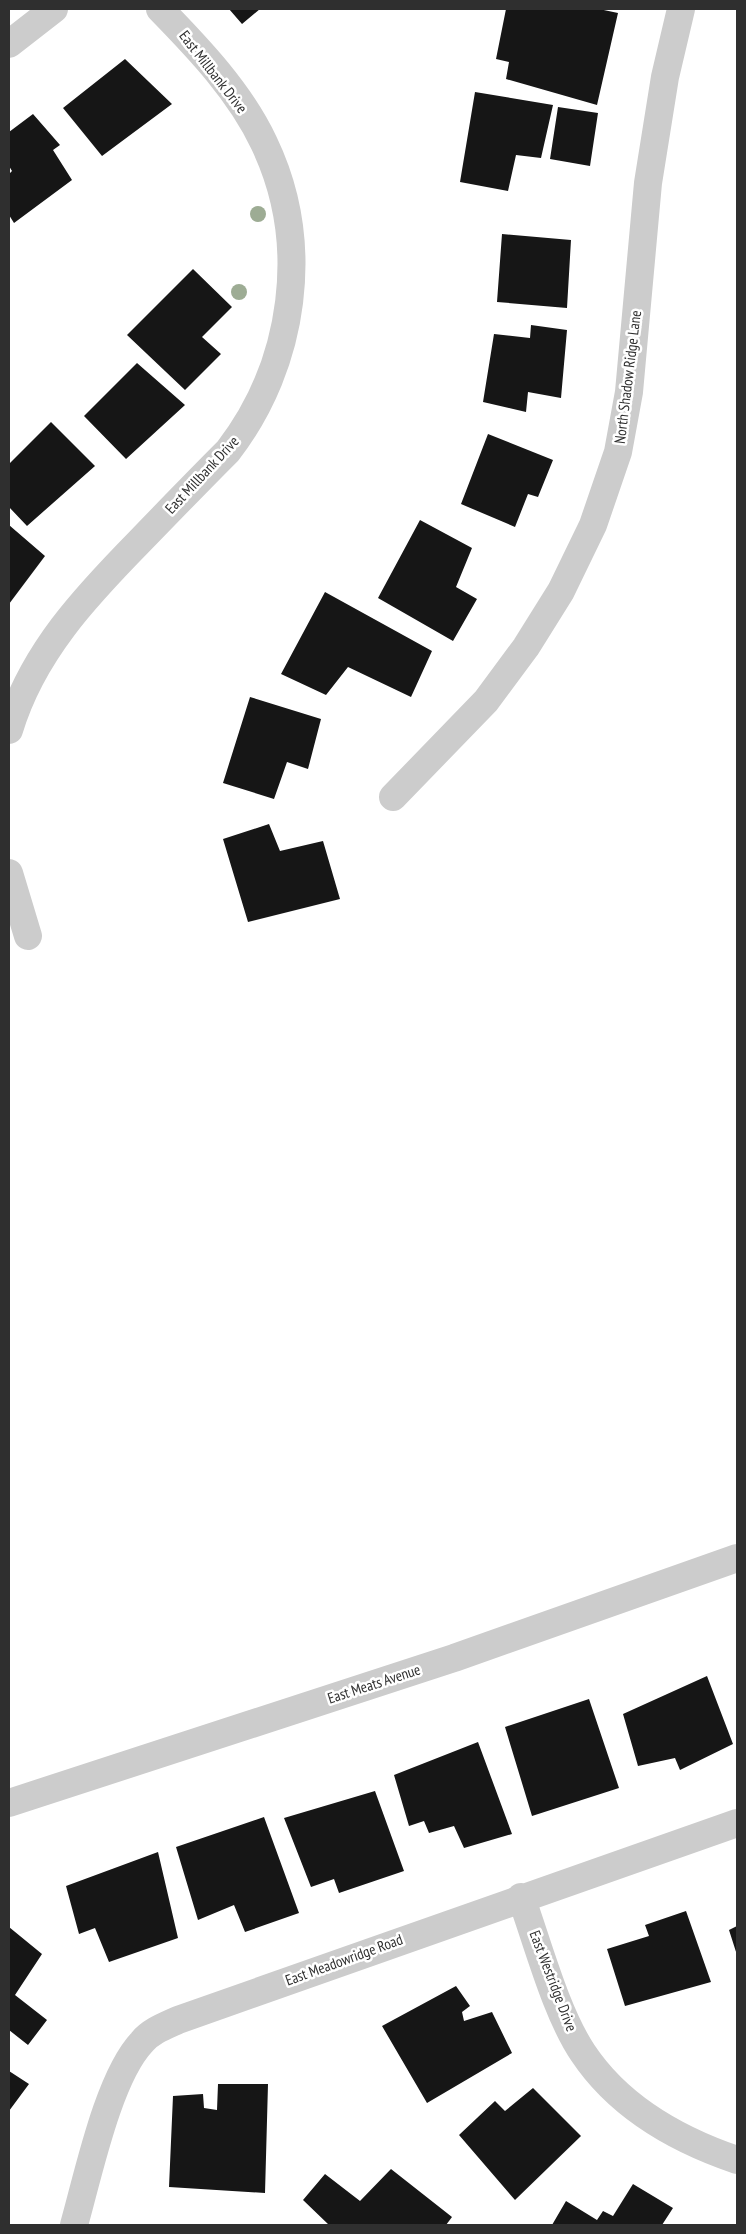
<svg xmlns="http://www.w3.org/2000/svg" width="746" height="2234" font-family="'PT Sans Narrow',sans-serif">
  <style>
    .building { fill: #161616 }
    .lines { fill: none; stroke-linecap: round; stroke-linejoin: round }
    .minor { stroke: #ccc; stroke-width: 28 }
    .tree { fill: #9dac94 }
    .labels { text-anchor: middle; stroke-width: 5; stroke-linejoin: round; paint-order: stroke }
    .street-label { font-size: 15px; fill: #2f2f2f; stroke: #fff }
  </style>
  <rect width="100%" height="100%" fill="#fff"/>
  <!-- building -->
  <path class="building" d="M229,9H260L242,24Z
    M506,9H599L618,13L597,105L506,79L509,62L496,59Z
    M125,59L172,104L102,156L63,108Z
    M475,92L553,105L541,158L516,155L508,191L460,182Z
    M558,107L598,113L590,166L550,159Z
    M33,114L60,145L53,150L72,180L14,223L9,215V174L12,171L9,166V132Z
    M502,234L571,240L567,308L497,302Z
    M193,269L232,307L202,337L221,354L185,390L127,335Z
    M531,325L567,330L561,398L528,392L526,412L483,402L494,334L530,338Z
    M137,363L185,405L126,459L84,416Z
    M51,422L95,466L27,526L9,507V464Z
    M488,434L553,460L538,497L528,494L515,527L461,504Z
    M420,520L472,548L456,587L477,599L453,641L378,598Z
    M9,525L45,556L9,604Z
    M325,592L432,651L411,697L348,667L326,695L281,674Z
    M250,697L321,719L308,769L287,762L274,799L223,783Z
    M269,824L280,851L323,841L340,899L248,922L223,839Z
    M707,1676L733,1744L680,1770L675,1758L638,1766L623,1714Z
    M589,1699L619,1788L532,1816L505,1727Z
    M478,1742L512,1834L464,1848L454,1826L429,1833L424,1821L409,1826L394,1775Z
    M375,1791L404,1871L339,1893L334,1879L311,1887L284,1818Z
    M264,1817L299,1913L245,1932L234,1905L198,1920L176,1847Z
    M158,1852L178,1938L109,1962L95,1928L79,1934L66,1886Z
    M686,1911L711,1982L625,2006L607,1949L649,1936L645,1925Z
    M737,1926V1955L729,1930Z
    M9,1927L42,1954L15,1995L47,2020L28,2045L9,2030Z
    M456,1986L470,2006L462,2012L464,2021L492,2012L512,2053L427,2103L382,2026Z
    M9,2071L29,2084L9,2111Z
    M218,2084H268L265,2193L169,2187L173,2096L203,2094L204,2108L217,2110Z
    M533,2088L581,2136L515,2200L459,2135L495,2101L505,2111Z
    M391,2169L452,2217L446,2225H329L303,2200L325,2174L360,2201Z
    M633,2184L673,2208L662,2225H552L566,2201L597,2220L603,2211L613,2216Z"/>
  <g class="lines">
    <!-- minor -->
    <path class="minor" d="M9,44L54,9
      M9,730C32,653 86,596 140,541C169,511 198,481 228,451C295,364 312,243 264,143C240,92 199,49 160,9
      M393,797L486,701L526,647L561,591L593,525L618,452L629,392L648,183L665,77L681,9
      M9,873L28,936
      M9,1803L454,1658L737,1558
      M521,1897C538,1944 556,2013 583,2053C619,2107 678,2140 737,2160
      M74,2225C88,2176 108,2078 142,2042C151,2031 165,2026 178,2020L737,1823"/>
  </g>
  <!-- trees -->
  <g class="tree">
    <circle cx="258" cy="214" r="8"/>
    <circle cx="239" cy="292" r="8"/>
  </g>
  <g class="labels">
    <!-- street labels -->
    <g class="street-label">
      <text transform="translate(213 72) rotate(52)" y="5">East Millbank Drive</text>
      <text transform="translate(628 377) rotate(-83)" y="5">North Shadow Ridge Lane</text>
      <text transform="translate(202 475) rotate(-47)" y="5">East Millbank Drive</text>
      <text transform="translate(374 1684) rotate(-18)" y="5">East Meats Avenue</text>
      <text transform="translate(344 1960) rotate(-20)" y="5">East Meadowridge Road</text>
      <text transform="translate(553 1981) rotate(69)" y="5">East Westridge Drive</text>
    </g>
  </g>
  <!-- border -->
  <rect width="746" height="2234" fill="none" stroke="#2f2f2f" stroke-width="20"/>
</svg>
